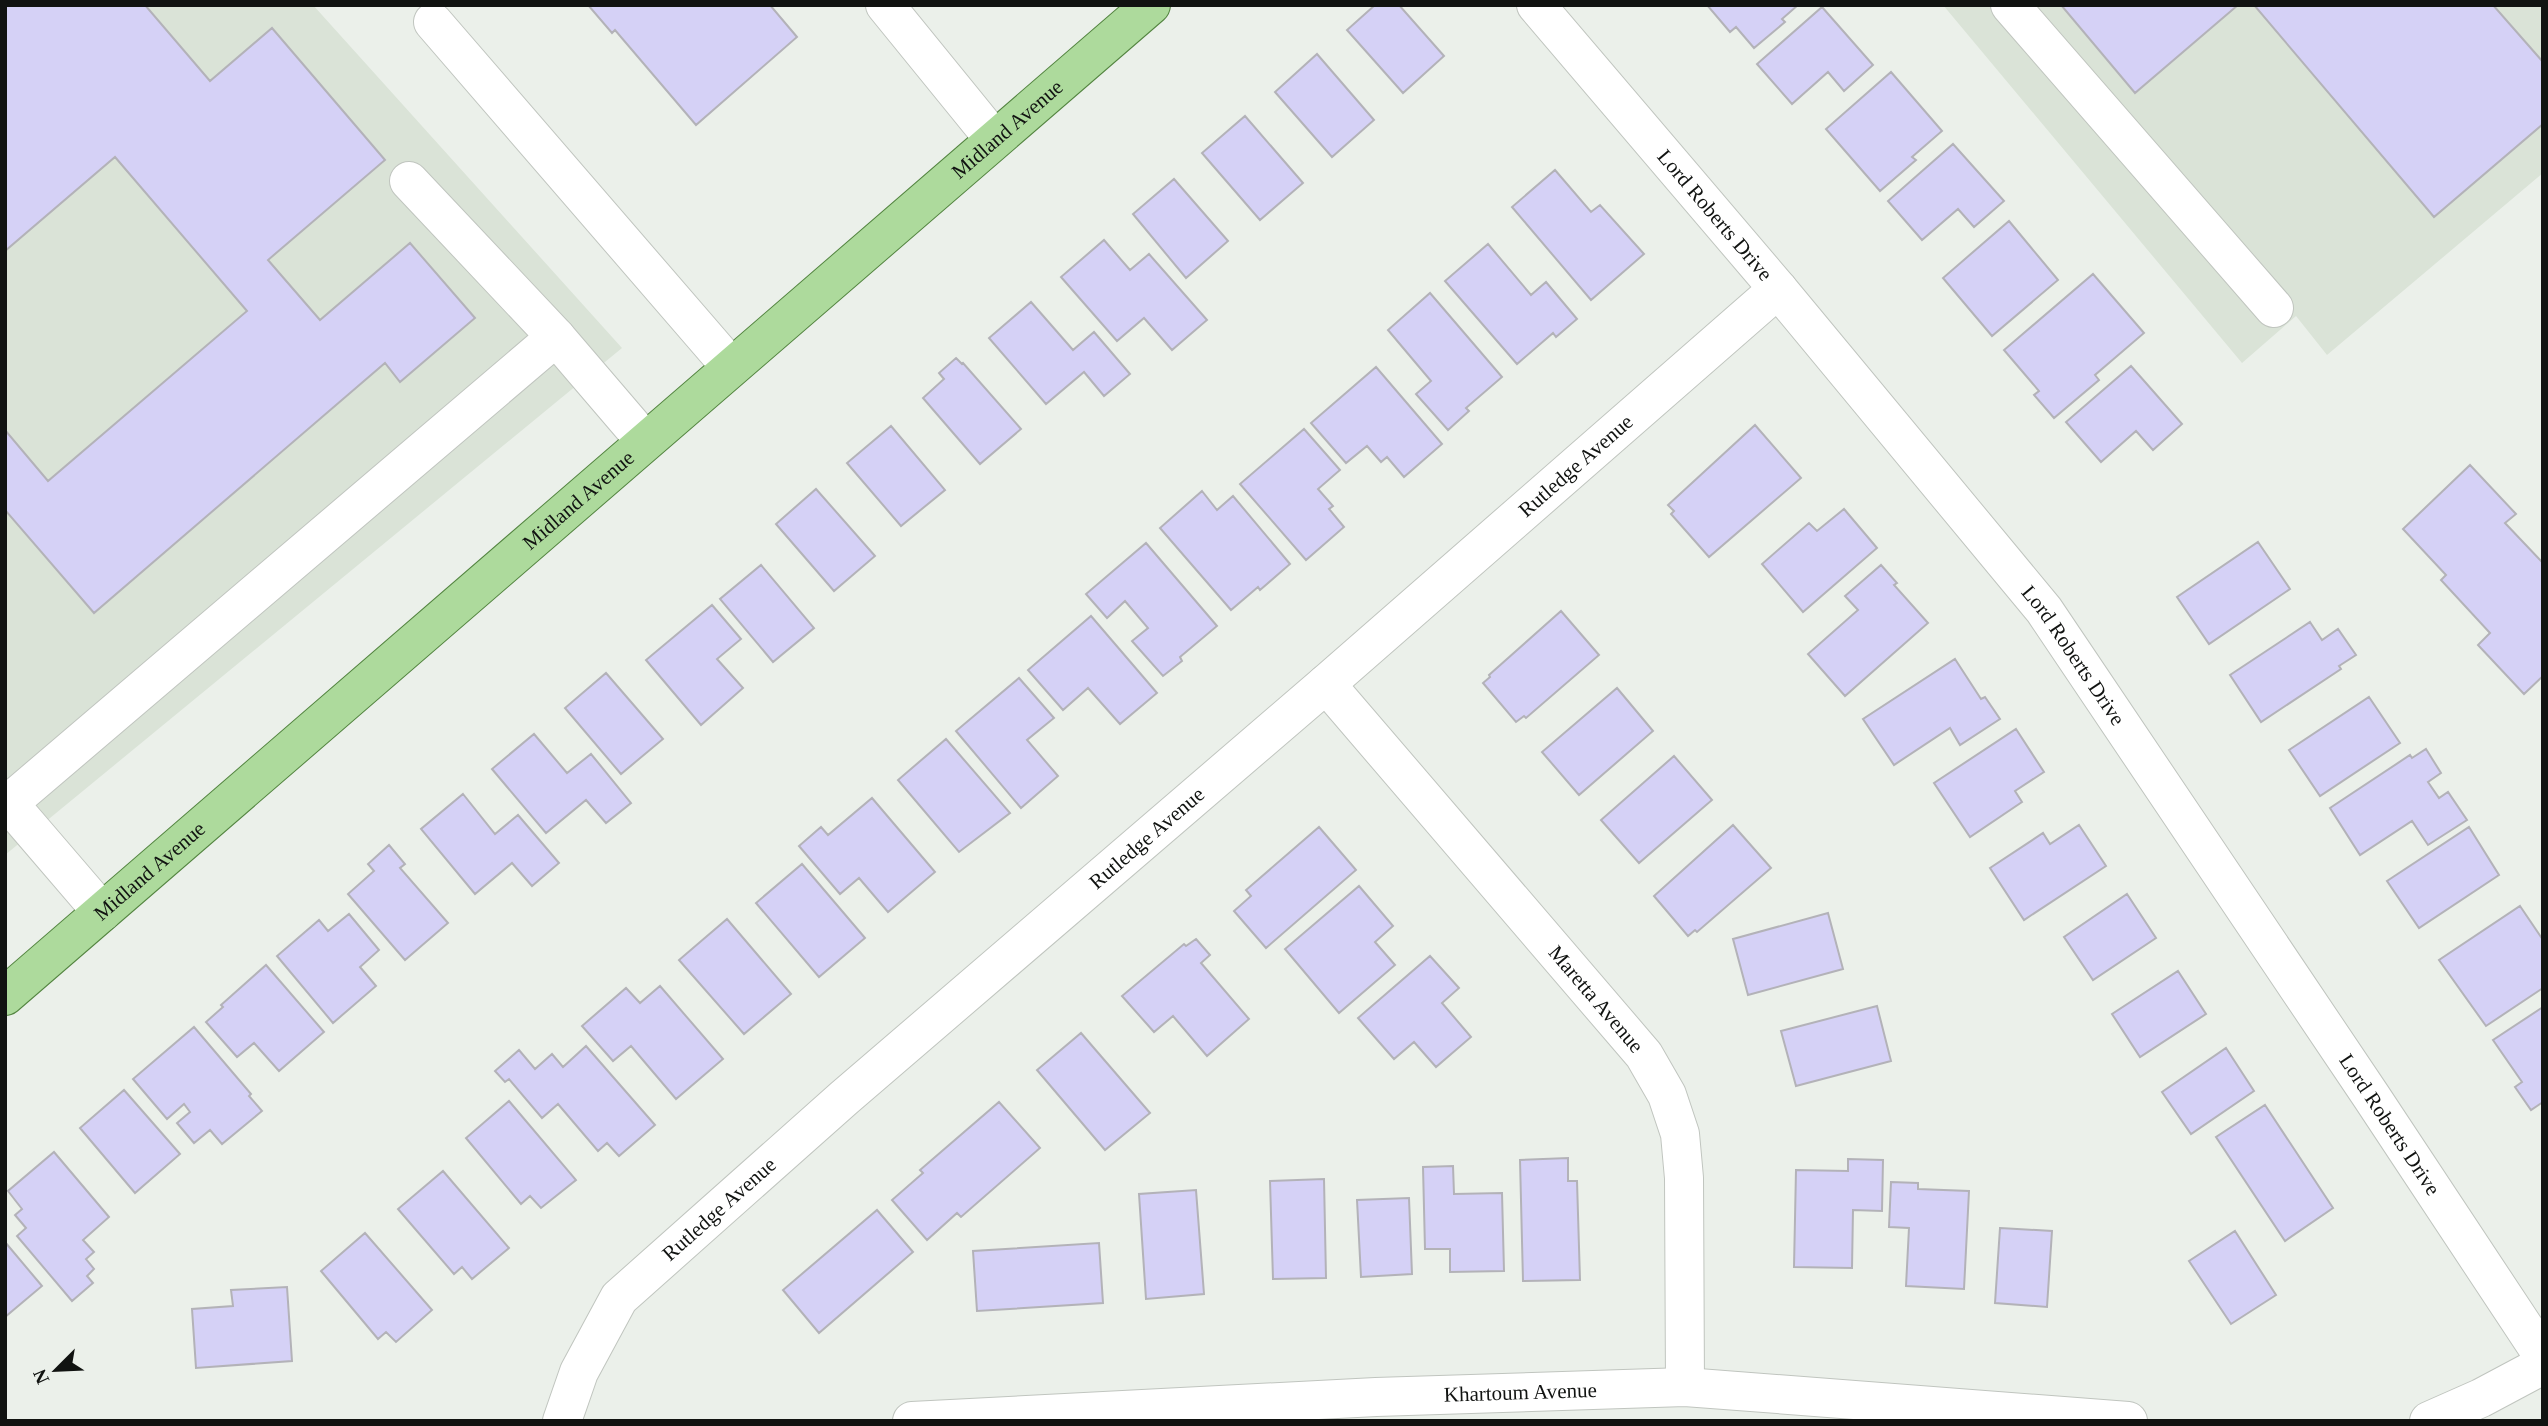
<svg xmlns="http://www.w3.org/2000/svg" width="2548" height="1426" font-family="Georgia,serif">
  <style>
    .built { fill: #dae3d7 }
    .building { fill: #d5d1f6; stroke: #b3b2b8; stroke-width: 2 }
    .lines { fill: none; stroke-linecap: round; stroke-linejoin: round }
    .minor-casing { stroke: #c0c5bf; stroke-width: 40 }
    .major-casing { stroke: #538440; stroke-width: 40 }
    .minor { stroke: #fff; stroke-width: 38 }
    .major { stroke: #adda9c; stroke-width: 38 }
    .labels { text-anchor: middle; stroke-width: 5; stroke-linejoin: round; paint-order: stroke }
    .street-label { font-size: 21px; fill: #111311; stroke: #ebf0ea }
  </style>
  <rect width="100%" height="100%" fill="#ebf0ea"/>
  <!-- built -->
  <path class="built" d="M5,5H313L622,348L5,855Z
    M1943,5H2543V173L2327,355L2296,316L2242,363Z"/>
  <!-- building -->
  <path class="building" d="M5,5H145L210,81L272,28L385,160L268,260L320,320L410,243L475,318L400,382L385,363L94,613L5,510V430L48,481L247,311L115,157L5,251Z
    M588,5H770L797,37L696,125L615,30L612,33Z
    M1375,5H1399L1444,56L1403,93L1347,30Z
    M1707,5H1798L1782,19L1785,22L1754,48L1736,27L1730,32Z
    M2061,5H2238L2135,93Z
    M2254,5H2493L2543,62V124L2434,217Z
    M1822,7L1873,65L1844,91L1828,72L1792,104L1757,64Z
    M1317,54L1374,120L1332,157L1275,92Z
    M1891,72L1942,131L1912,157L1916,160L1880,191L1826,129Z
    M1245,116L1303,183L1260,220L1202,153Z
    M1953,144L2004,201L1974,227L1958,209L1922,240L1888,201Z
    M1555,170L1591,212L1600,205L1644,254L1591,300L1512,207Z
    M1174,179L1228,241L1186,278L1133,214Z
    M2009,221L2058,280L1992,336L1943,278Z
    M1104,240L1130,270L1149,254L1207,320L1172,350L1144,318L1117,341L1061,277Z
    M1488,244L1531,295L1546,282L1577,319L1556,337L1553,333L1517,364L1445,281Z
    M2093,274L2144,333L2095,375L2099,380L2054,418L2034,395L2039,391L2004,350Z
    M1430,293L1502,377L1466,408L1469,411L1448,430L1416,394L1431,381L1388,330Z
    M1031,302L1073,350L1094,332L1130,374L1104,396L1084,372L1046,404L989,338Z
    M956,358L962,364L963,363L1021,429L980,464L923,398L944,379L939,373Z
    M2131,366L2182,424L2153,450L2136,431L2101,462L2066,422Z
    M1376,367L1442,444L1404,477L1387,457L1381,462L1367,446L1346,463L1311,423Z
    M1755,425L1801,478L1709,557L1671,514L1674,511L1668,505Z
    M891,426L945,490L901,526L847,463Z
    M1304,429L1340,470L1318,489L1333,506L1329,509L1344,527L1306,560L1240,484Z
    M2470,465L2516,514L2505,523L2543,563V676L2524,694L2478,645L2490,633L2441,580L2446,575L2403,529Z
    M816,489L875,556L834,591L776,524Z
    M1202,491L1217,510L1233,496L1290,564L1260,590L1258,587L1231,610L1160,528Z
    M1844,509L1877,548L1803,612L1762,564L1809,523L1817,531Z
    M2258,542L2290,589L2209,644L2177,597Z
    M1146,543L1217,626L1180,657L1182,661L1163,676L1132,641L1148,628L1125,601L1107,618L1086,594Z
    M761,565L814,628L773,662L720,599Z
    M1881,565L1897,583L1894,585L1928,623L1845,696L1808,654L1858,610L1845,596Z
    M712,605L741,639L717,659L743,688L701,725L646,660Z
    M1561,611L1599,655L1526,718L1524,716L1516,722L1483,683L1490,677L1489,675Z
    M1091,616L1157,693L1120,724L1088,688L1063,710L1028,670Z
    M2310,622L2322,640L2338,629L2356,655L2339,666L2341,669L2261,722L2230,675Z
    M1955,659L1981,699L1985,697L2000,719L1960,745L1950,728L1894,765L1863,719Z
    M606,673L663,739L621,774L565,708Z
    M1019,678L1054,718L1027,740L1058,776L1021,808L956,731Z
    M1617,688L1653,731L1579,795L1542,752Z
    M2369,697L2400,743L2320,796L2289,750Z
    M2016,729L2044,772L2015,791L2022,802L1970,837L1934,783Z
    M534,734L567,773L591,754L631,803L606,823L586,800L546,833L492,769Z
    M946,739L1010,813L959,852L898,780Z
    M2426,749L2441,773L2428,782L2439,798L2448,792L2467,820L2428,845L2412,821L2360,855L2330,808L2410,755L2412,758Z
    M1674,756L1712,800L1639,863L1601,820Z
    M463,794L495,834L518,815L559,863L532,886L512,863L475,894L421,829Z
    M872,798L935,872L888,912L859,878L840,894L799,846L821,827L828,835Z
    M1733,825L1771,868L1697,932L1695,930L1688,936L1654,896Z
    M2079,825L2106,866L2024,920L1990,868L2043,833L2050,844Z
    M1319,827L1356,870L1266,948L1234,911L1251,896L1246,890Z
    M2469,827L2499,875L2419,928L2387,881Z
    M389,845L405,864L400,868L448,923L405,960L348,894L374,871L368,864Z
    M802,864L865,938L819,977L756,903Z
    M1359,886L1393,926L1375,942L1395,965L1339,1013L1285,949Z
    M2127,894L2156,938L2093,980L2064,937Z
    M2520,906L2543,940V988L2486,1026L2439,960Z
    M1828,913L1843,969L1748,995L1733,939Z
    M349,914L379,950L360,967L376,986L333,1023L277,956L319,920L328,931Z
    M727,919L791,994L744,1034L679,960Z
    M1196,939L1210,955L1201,963L1249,1019L1207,1056L1173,1016L1154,1032L1122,996L1184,944L1186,946Z
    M1430,956L1459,988L1442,1003L1471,1037L1436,1067L1414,1042L1394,1059L1358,1018Z
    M266,965L324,1032L279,1071L254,1043L237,1057L206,1022L223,1007L221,1005Z
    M2178,971L2206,1014L2140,1057L2112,1014Z
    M660,986L723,1059L676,1099L631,1046L613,1061L582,1026L626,988L640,1003Z
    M1877,1006L1891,1061L1796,1086L1781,1031Z
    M2543,1007V1102L2531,1110L2515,1087L2522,1082L2493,1040Z
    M194,1027L251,1094L249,1096L262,1111L222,1144L210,1130L194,1143L177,1123L190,1112L184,1104L167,1119L133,1079Z
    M1081,1033L1150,1113L1105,1150L1037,1070Z
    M586,1046L655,1125L619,1156L607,1143L598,1151L558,1104L542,1118L509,1079L505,1082L495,1071L519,1050L535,1069L552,1054L563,1067Z
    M2226,1048L2254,1091L2191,1134L2162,1092Z
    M124,1090L180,1154L135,1193L80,1128Z
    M509,1101L576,1180L541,1208L530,1196L521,1204L466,1138Z
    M999,1102L1040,1148L961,1217L957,1213L927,1240L892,1200L923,1173L920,1170Z
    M2265,1105L2333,1208L2285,1241L2216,1137Z
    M54,1152L109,1217L83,1240L94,1252L86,1259L94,1269L87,1276L93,1283L72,1301L17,1236L26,1228L15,1215L22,1209L8,1191Z
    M1568,1158V1181H1577L1580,1280L1523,1281L1520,1160Z
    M1848,1159L1883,1160L1882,1211L1853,1210L1852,1268L1794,1267L1796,1170L1848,1171Z
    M1453,1166L1454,1194L1502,1193L1504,1271L1450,1272V1249H1425L1423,1167Z
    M443,1171L509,1248L472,1279L462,1267L454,1274L398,1209Z
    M1324,1179L1326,1278L1273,1279L1270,1181Z
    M1891,1182L1918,1183V1189L1969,1191L1964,1289L1906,1286L1909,1228L1889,1227Z
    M1196,1190L1204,1294L1146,1299L1139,1194Z
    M1409,1198L1412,1274L1361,1277L1357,1200Z
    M877,1210L913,1252L819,1333L783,1290Z
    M2000,1228L2052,1231L2047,1307L1995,1303Z
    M2235,1231L2276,1295L2231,1324L2189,1261Z
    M365,1233L432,1310L396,1342L386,1332L378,1339L321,1271Z
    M5,1242L42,1286L5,1317Z
    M1099,1243L1103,1303L977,1311L973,1251Z
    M287,1287L292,1361L196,1368L192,1309L233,1306L231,1290Z"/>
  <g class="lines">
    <defs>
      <g id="minor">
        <path d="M885,5L994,139"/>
        <path id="s1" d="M1536,5L1778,289L2044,610L2371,1096L2543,1356"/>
        <path d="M2010,5L2274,308"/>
        <path d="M433,22L731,367"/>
        <path d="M409,181L556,337L645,441"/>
        <path id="s2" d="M1326,684L1644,1055L1667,1095L1680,1134L1684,1178L1685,1387"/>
        <path d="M5,799L102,912"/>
        <path d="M9,803L556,337"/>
        <path id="s3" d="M562,1421L579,1372L619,1298L844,1098L1326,684L1778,289"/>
        <path id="s4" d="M912,1421L1376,1397L1685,1387L2128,1421"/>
        <path d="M2429,1421L2481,1398L2543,1365"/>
      </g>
      <g id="major">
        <path id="s5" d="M5,996L1151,5"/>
      </g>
    </defs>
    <!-- minor casing -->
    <use href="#minor" class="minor-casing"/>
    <!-- major casing -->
    <use href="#major" class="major-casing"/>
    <!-- minor -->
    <use href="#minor" class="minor"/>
    <!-- major -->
    <use href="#major" class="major"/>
  </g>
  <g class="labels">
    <!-- street labels -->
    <g class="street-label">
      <text dy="7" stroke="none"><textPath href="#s5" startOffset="1325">Midland Avenue</textPath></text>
      <text dy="7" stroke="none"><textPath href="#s1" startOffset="276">Lord Roberts Drive</textPath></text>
      <text dy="7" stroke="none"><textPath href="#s3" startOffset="1404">Rutledge Avenue</textPath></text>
      <text dy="7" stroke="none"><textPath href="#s5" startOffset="758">Midland Avenue</textPath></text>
      <text dy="7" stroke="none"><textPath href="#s1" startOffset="844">Lord Roberts Drive</textPath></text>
      <text dy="7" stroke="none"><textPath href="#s3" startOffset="836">Rutledge Avenue</textPath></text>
      <text dy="7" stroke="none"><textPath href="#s5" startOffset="191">Midland Avenue</textPath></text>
      <text dy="7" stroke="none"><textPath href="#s2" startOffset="415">Maretta Avenue</textPath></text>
      <text dy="7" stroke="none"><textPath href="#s1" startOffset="1410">Lord Roberts Drive</textPath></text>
      <text dy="7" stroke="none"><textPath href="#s3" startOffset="270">Rutledge Avenue</textPath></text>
      <text dy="7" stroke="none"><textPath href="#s4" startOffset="609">Khartoum Avenue</textPath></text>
    </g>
  </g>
  <!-- border -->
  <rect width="2548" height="1426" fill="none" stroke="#111311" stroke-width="14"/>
  <!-- north arrow -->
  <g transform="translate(56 1370) rotate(246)" stroke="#ebf0ea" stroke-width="5" paint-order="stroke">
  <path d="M0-5L12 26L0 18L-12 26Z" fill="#111311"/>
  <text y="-10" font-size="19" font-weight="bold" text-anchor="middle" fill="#111311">N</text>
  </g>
</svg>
